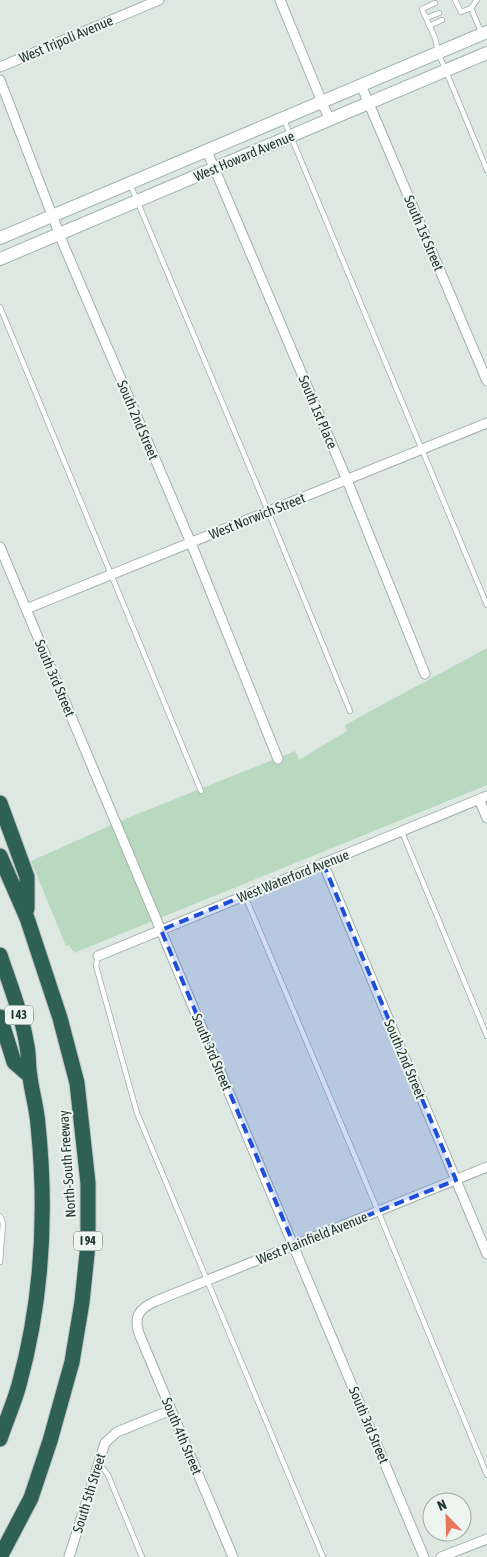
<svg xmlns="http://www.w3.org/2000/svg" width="487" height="1557" font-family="'Asap Condensed',sans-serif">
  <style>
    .green { fill: #b8d8bf }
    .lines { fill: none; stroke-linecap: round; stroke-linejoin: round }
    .service-casing { stroke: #a2afaa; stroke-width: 6 }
    .minor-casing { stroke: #a2afaa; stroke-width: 11 }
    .secondary-casing { stroke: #9eb3aa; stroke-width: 14 }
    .motorway-casing { stroke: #bcc3c1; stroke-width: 17 }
    .service { stroke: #fff; stroke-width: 4.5 }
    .minor { stroke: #fff; stroke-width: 9 }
    .secondary { stroke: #fff; stroke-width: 12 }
    .motorway { stroke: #2f6054; stroke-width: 15 }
    .marked { fill: #1d4ed8; fill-opacity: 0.2; stroke: #1d4ed8; stroke-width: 4; stroke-dasharray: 10 6; stroke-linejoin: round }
    .labels { text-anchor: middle; stroke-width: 4; stroke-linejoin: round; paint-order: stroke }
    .shield { fill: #eef5f1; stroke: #5e706a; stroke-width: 1 }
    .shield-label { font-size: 12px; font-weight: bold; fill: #213730 }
    .street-label { font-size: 14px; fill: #213730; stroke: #eef5f1 }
  </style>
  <rect width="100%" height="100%" fill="#dee8e3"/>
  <!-- green -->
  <path class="green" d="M487,648V785L74,953L69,945L66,946L31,861L125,819L295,751L299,760L347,731L345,725Z"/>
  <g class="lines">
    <defs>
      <path id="service" d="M455,0L461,12L471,8L477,0
        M435,3L422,9L435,38L438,52L487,170
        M471,8L481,32
        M426,18L439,13
        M429,26L442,20
        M284,120L487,605
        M130,184L268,511L350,711
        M0,307L201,791
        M402,832L487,1036
        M245,896L378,1211L487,1475
        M98,956L96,966L137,1113L323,1557
        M0,1216L3,1223L0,1262
        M99,1463L108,1475L142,1557"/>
      <path id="minor" d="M280,0L329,119
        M0,67L159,0
        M0,80L64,246L191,543L278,759
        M361,85L487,381
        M207,151L347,480L425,674
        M0,547L424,1557
        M26,609L487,423
        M479,799L487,818
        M323,863L487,1254
        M98,956L487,796
        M69,1557L105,1443L117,1432L171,1410
        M233,1557L140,1336C133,1317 138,1309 156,1301L487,1167
        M441,1557L487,1539"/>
      <path id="secondary" d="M0,238L487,32
        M0,259L487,53"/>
      <path id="motorway" d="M0,803L27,877V909
        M0,856L27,918L60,1018L77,1083L88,1183V1244L82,1302L72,1362L50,1441L31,1498L0,1557
        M0,955C10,985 22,1015 27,1046C29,1056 28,1067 30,1077C32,1093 37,1109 38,1125C47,1212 42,1301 19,1385C14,1403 6,1421 0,1439
        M0,1017L14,1062L30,1076"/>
    </defs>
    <!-- service casing -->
    <use href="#service" class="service-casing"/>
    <!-- minor casing -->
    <use href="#minor" class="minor-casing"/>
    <!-- secondary casing -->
    <use href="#secondary" class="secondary-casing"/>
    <!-- motorway casing -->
    <use href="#motorway" class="motorway-casing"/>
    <!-- service -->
    <use href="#service" class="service"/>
    <!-- minor -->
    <use href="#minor" class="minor"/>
    <!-- secondary -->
    <use href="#secondary" class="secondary"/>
    <!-- motorway -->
    <use href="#motorway" class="motorway"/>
  </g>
  <!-- marked area -->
  <path class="marked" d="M323,863L456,1180L294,1245L161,930Z"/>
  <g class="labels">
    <!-- shield labels -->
    <g class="shield">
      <rect x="5" y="1005.5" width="28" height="19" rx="4"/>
      <rect x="74" y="1231.5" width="28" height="19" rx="4"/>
    </g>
    <g class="shield-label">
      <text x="19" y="1019">I 43</text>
      <text x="88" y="1245">I 94</text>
    </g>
    <!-- street labels -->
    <g class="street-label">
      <text transform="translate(66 39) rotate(-23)" y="5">West Tripoli Avenue</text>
      <text transform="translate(244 156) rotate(-23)" y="5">West Howard Avenue</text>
      <text transform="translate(424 233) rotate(67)" y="5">South 1st Street</text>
      <text transform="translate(318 412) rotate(67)" y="5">South 1st Place</text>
      <text transform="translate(138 420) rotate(67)" y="5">South 2nd Street</text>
      <text transform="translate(257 516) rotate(-22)" y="5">West Norwich Street</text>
      <text transform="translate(55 678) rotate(67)" y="5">South 3rd Street</text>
      <text transform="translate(293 876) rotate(-22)" y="5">West Waterford Avenue</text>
      <text transform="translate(212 1052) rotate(67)" y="5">South 3rd Street</text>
      <text transform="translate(405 1059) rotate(67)" y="5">South 2nd Street</text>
      <text transform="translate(67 1164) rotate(-94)" y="5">North-South Freeway</text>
      <text transform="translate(312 1238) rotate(-22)" y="5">West Plainfield Avenue</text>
      <text transform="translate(369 1425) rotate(67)" y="5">South 3rd Street</text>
      <text transform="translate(182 1436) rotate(67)" y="5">South 4th Street</text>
      <text transform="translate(89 1493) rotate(-73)" y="5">South 5th Street</text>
    </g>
  </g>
  <!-- north arrow -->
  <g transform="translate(447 1517) rotate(337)"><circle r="24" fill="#eef5f1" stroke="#9ca9a4"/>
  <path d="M0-4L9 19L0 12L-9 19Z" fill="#e7775d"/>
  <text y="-8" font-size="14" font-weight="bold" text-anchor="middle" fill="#213730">N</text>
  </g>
</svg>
